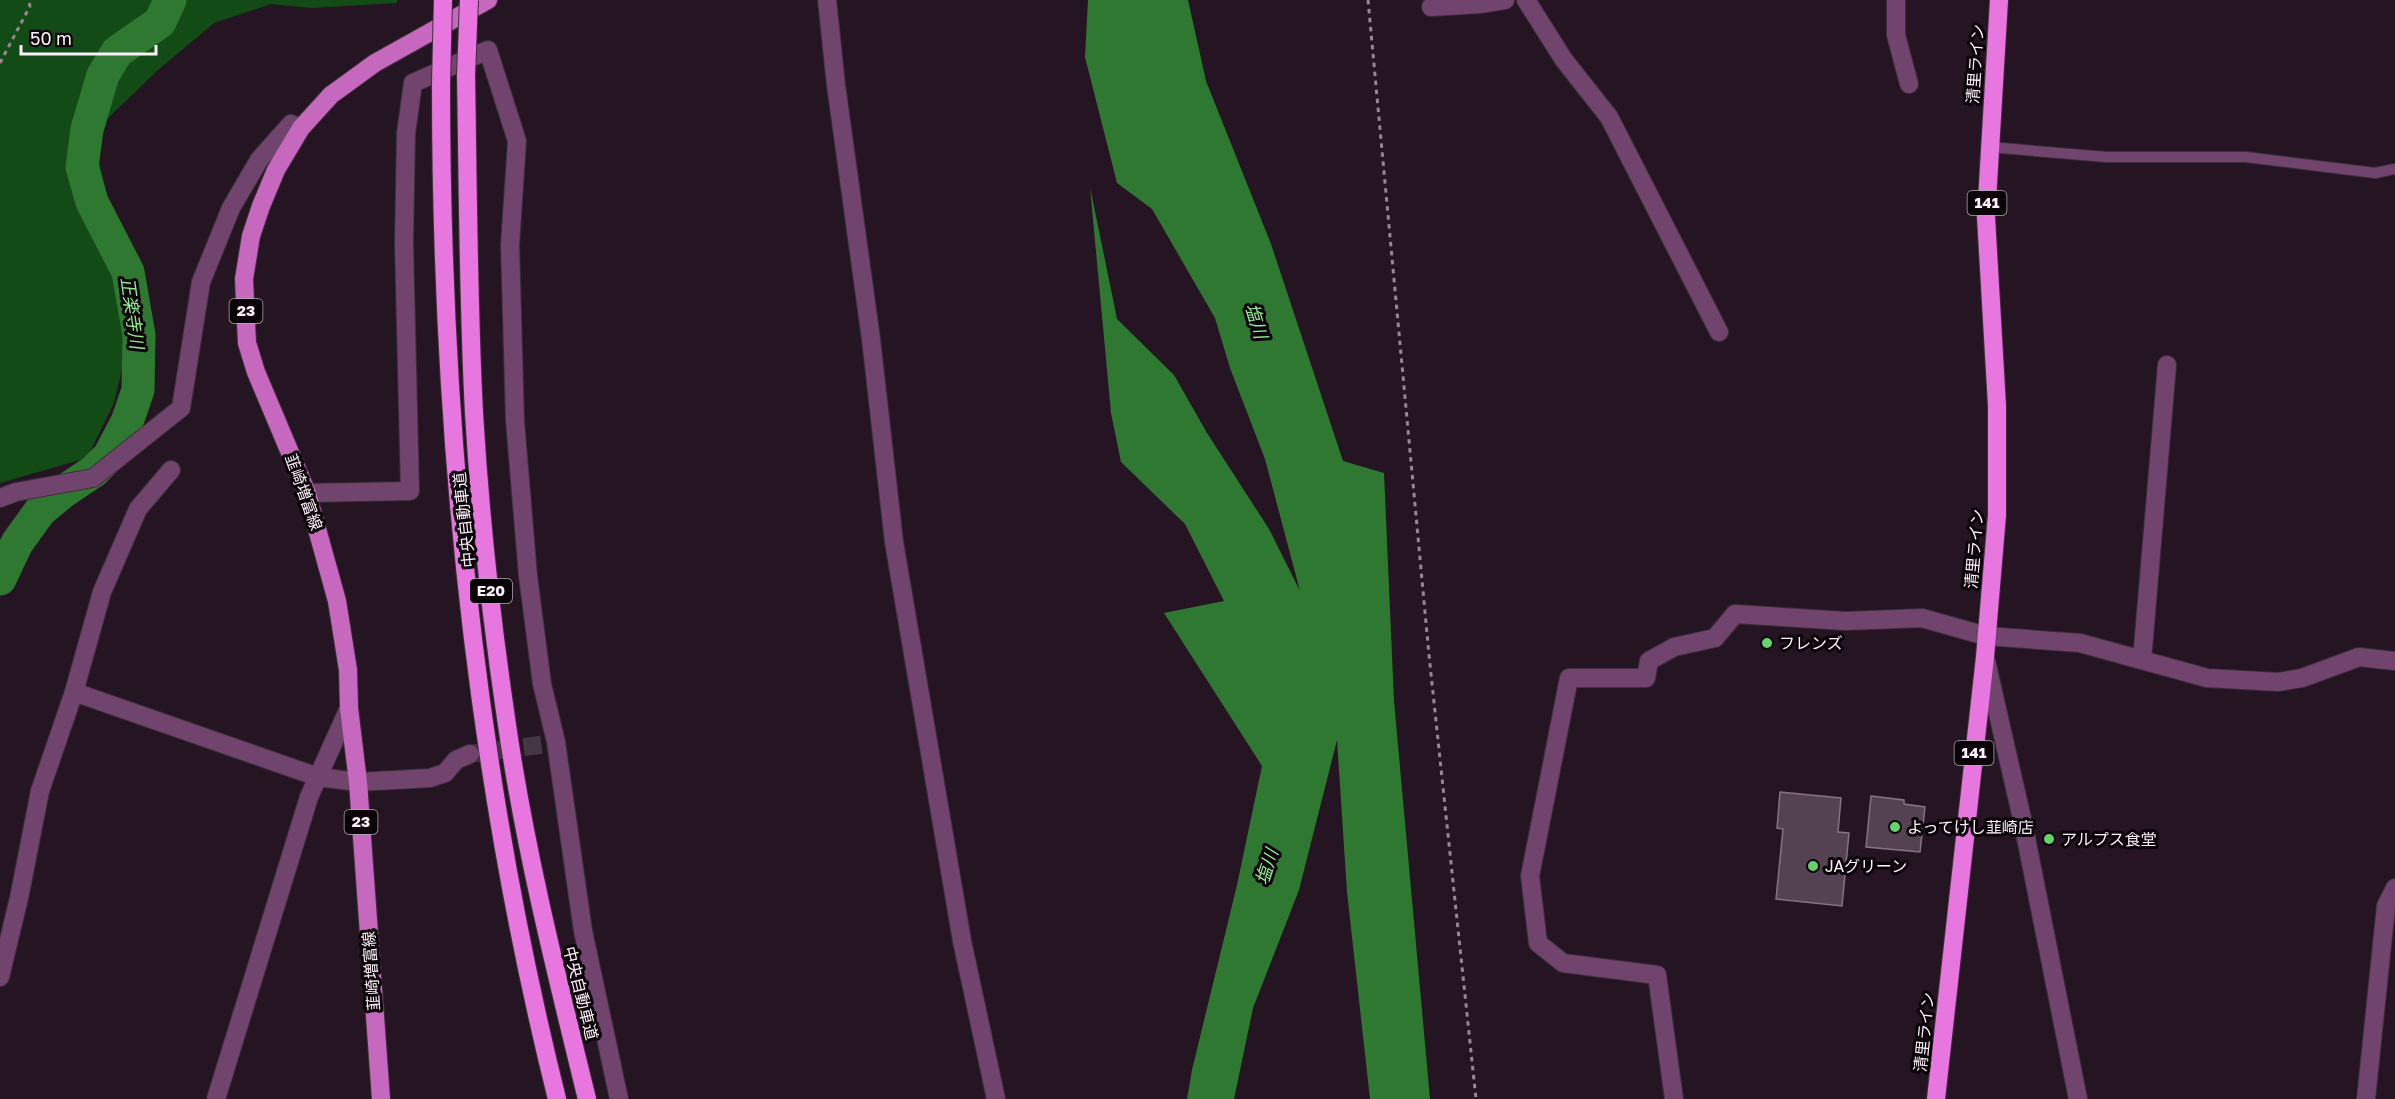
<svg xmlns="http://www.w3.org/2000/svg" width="2395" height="1099" font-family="'Golos Text','Noto Sans JP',sans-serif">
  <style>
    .forest { fill: #124b15 }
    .water { fill: #2f7831 }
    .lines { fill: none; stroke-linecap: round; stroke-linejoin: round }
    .river { stroke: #2f7831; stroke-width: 33 }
    .building { fill: #544252; stroke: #867283; stroke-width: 1.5 }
    .street-tunnel { stroke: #453643; stroke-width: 18; stroke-dasharray: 18 9; stroke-linecap: butt }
    .lane-casing { stroke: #3f2f3d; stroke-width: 12 }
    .street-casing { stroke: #3f2f3d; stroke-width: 20 }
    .primary-casing { stroke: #3f2f3d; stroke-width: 20 }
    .highway-casing { stroke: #3f2f3d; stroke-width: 20 }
    .path { stroke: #958793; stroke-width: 3; stroke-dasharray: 4.5 4.5; stroke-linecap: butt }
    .lane { stroke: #70446c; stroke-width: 10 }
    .street { stroke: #70446c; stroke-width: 18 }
    .primary { stroke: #c668be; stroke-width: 18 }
    .highway { stroke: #e876df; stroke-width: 18 }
    .highway-bridge-casing { stroke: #3f2f3d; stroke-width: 20; stroke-linecap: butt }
    .highway-bridge { stroke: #e876df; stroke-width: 18 }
    .poi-dot { fill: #65d467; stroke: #0a0409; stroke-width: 2 }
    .labels { text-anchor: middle; stroke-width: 6; stroke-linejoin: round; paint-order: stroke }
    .shield { fill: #0a0409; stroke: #b3a9b2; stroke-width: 1.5 }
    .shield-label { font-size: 15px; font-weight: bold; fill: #fcf0fa }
    .street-label { font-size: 16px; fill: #fcf0fa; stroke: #0a0409 }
    .poi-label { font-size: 16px; fill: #fcf0fa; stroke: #0a0409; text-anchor: start }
    .water-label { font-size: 18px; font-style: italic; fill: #8fee8e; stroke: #0a0409 }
  </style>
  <rect width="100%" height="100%" fill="#251523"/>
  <!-- forest -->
  <path class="forest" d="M0,0H397V3L311,8L271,4L214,23L158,70L108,118L97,152L107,196L120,230L127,332L122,369L114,403L87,458L0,483Z"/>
  <!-- water -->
  <path class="water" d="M1088,0H1188L1206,81L1271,244L1343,461L1384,473L1394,701L1430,1099H1370L1347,892L1337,740L1299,890L1253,1008L1234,1099H1187L1192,1070L1237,885L1262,766L1164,613L1224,601L1185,524L1121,462L1111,413L1090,187L1117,319L1174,375L1207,433L1269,529L1300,591L1265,459L1230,368L1215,318L1152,209L1117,183L1085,57Z"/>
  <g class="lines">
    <!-- river -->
    <path class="river" d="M0,579L17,543L40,511L63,492L94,471L109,456L127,422L138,390L139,335L128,272L92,202L82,167L87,129L103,75L117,52L160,22L170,0"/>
  </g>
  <!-- building -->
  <path class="building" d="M1780,792L1841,798L1838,832L1849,833L1842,906L1776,899L1783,829L1777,828Z
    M1871,796L1904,800V804L1925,807L1920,852L1866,847Z"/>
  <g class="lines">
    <!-- street-tunnel -->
    <path class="street-tunnel" d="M470,754L547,744"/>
    <defs>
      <path id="lane" d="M1989,147L2106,157H2246L2375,173L2395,169"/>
      <path id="street" d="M827,0L836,85L871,339L894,542L962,941L996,1099
        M1526,0L1564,60L1609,117L1719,332
        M1896,0V35L1909,84
        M1431,7L1480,4L1505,0
        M307,493L410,491L404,244L406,133L413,83L488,50L517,141L510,245L515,421L528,576L542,684L556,742L583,931L619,1099
        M0,498L16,492L93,478L181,408L201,282L231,208L259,160L291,124L301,128
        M2142,660L2167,365
        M1986,661L2023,823L2078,1099
        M74,692L102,592L138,509L171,470
        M0,977L19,898L40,791L74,692L318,777L358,782L430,778L445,773L456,760L470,754
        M216,1099L309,797L349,708
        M1674,1099L1657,975L1563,963L1538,943L1530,876L1569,678H1646L1649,661L1674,647L1715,638L1735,614L1846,621L1922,618L1986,636L2080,643L2207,678L2278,682L2302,678L2359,657L2395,661
        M2366,1099L2386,906L2395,888"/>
      <path id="primary" d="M381,1099L358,782L349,708L348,670L337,601L307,493L256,372L247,343L244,279L251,236L261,206L276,170L301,128L331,95L375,63L488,0"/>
      <path id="highway" d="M466,75C468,187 468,300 474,413C480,514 491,617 506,718C524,846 556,973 587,1099
        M441,85C441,427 474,767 557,1099
        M1936,1099L1985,657L1997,515V406L1986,217L1999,0"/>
    </defs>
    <!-- lane casing -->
    <use href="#lane" class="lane-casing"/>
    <!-- street casing -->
    <use href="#street" class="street-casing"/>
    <!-- primary casing -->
    <use href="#primary" class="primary-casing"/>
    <!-- highway casing -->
    <use href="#highway" class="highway-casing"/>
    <!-- path -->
    <path class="path" d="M1368,0L1429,655L1476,1099
      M0,63L30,6L28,0"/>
    <!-- lane -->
    <use href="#lane" class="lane"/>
    <!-- street -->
    <use href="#street" class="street"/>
    <!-- primary -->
    <use href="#primary" class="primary"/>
    <!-- highway -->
    <use href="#highway" class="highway"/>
    <defs>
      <path id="highway-bridge" d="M466,75L469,0
        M441,85L443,0"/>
    </defs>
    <!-- highway-bridge casing -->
    <use href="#highway-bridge" class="highway-bridge-casing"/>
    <!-- highway-bridge -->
    <use href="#highway-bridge" class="highway-bridge"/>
  </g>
  <!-- markers -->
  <g class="poi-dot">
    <circle cx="1767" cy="643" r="6"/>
    <circle cx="1895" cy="827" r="6"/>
    <circle cx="2049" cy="839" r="6"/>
    <circle cx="1813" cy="866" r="6"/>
  </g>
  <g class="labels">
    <!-- shield labels -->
    <g class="shield">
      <rect x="1967.5" y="191" width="39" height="24" rx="4.5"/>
      <rect x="229.5" y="299" width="33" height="24" rx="4.5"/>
      <rect x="470" y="579" width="42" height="24" rx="4.5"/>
      <rect x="1954.5" y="741" width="39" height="24" rx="4.5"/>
      <rect x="344.5" y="810" width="33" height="24" rx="4.5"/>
    </g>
    <g class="shield-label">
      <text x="1987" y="208">141</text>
      <text x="246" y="316">23</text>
      <text x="491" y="596">E20</text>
      <text x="1974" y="758">141</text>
      <text x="361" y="827">23</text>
    </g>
    <!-- street labels -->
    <g class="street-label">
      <text transform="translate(1975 64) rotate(-86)" y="6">清里ライン</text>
      <text transform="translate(304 492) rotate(70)" y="6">韮崎増富線</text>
      <text transform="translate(464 520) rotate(-96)" y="6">中央自動車道</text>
      <text transform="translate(1974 549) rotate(-85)" y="6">清里ライン</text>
      <text transform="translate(371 971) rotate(-94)" y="6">韮崎増富線</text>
      <text transform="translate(581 993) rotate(76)" y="6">中央自動車道</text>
      <text transform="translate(1924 1032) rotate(-84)" y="6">清里ライン</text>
    </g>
    <!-- poi labels -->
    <g class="poi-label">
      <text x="1779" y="649">フレンズ</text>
      <text x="1907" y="833">よってけし韮崎店</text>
      <text x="2061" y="845">アルプス食堂</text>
      <text x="1825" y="872">JAグリーン</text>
    </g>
    <!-- water labels -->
    <g class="water-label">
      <text transform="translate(132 313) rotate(82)" y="6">正楽寺川</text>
      <text transform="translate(1256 321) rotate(73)" y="6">塩川</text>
      <text transform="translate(1267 867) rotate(-72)" y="6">塩川</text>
    </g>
  </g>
  <!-- scale -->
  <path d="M21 45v9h135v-9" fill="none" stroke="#fcf0fa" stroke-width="3"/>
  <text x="30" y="45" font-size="18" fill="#fcf0fa" stroke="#0a0409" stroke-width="4.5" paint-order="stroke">50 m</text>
</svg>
